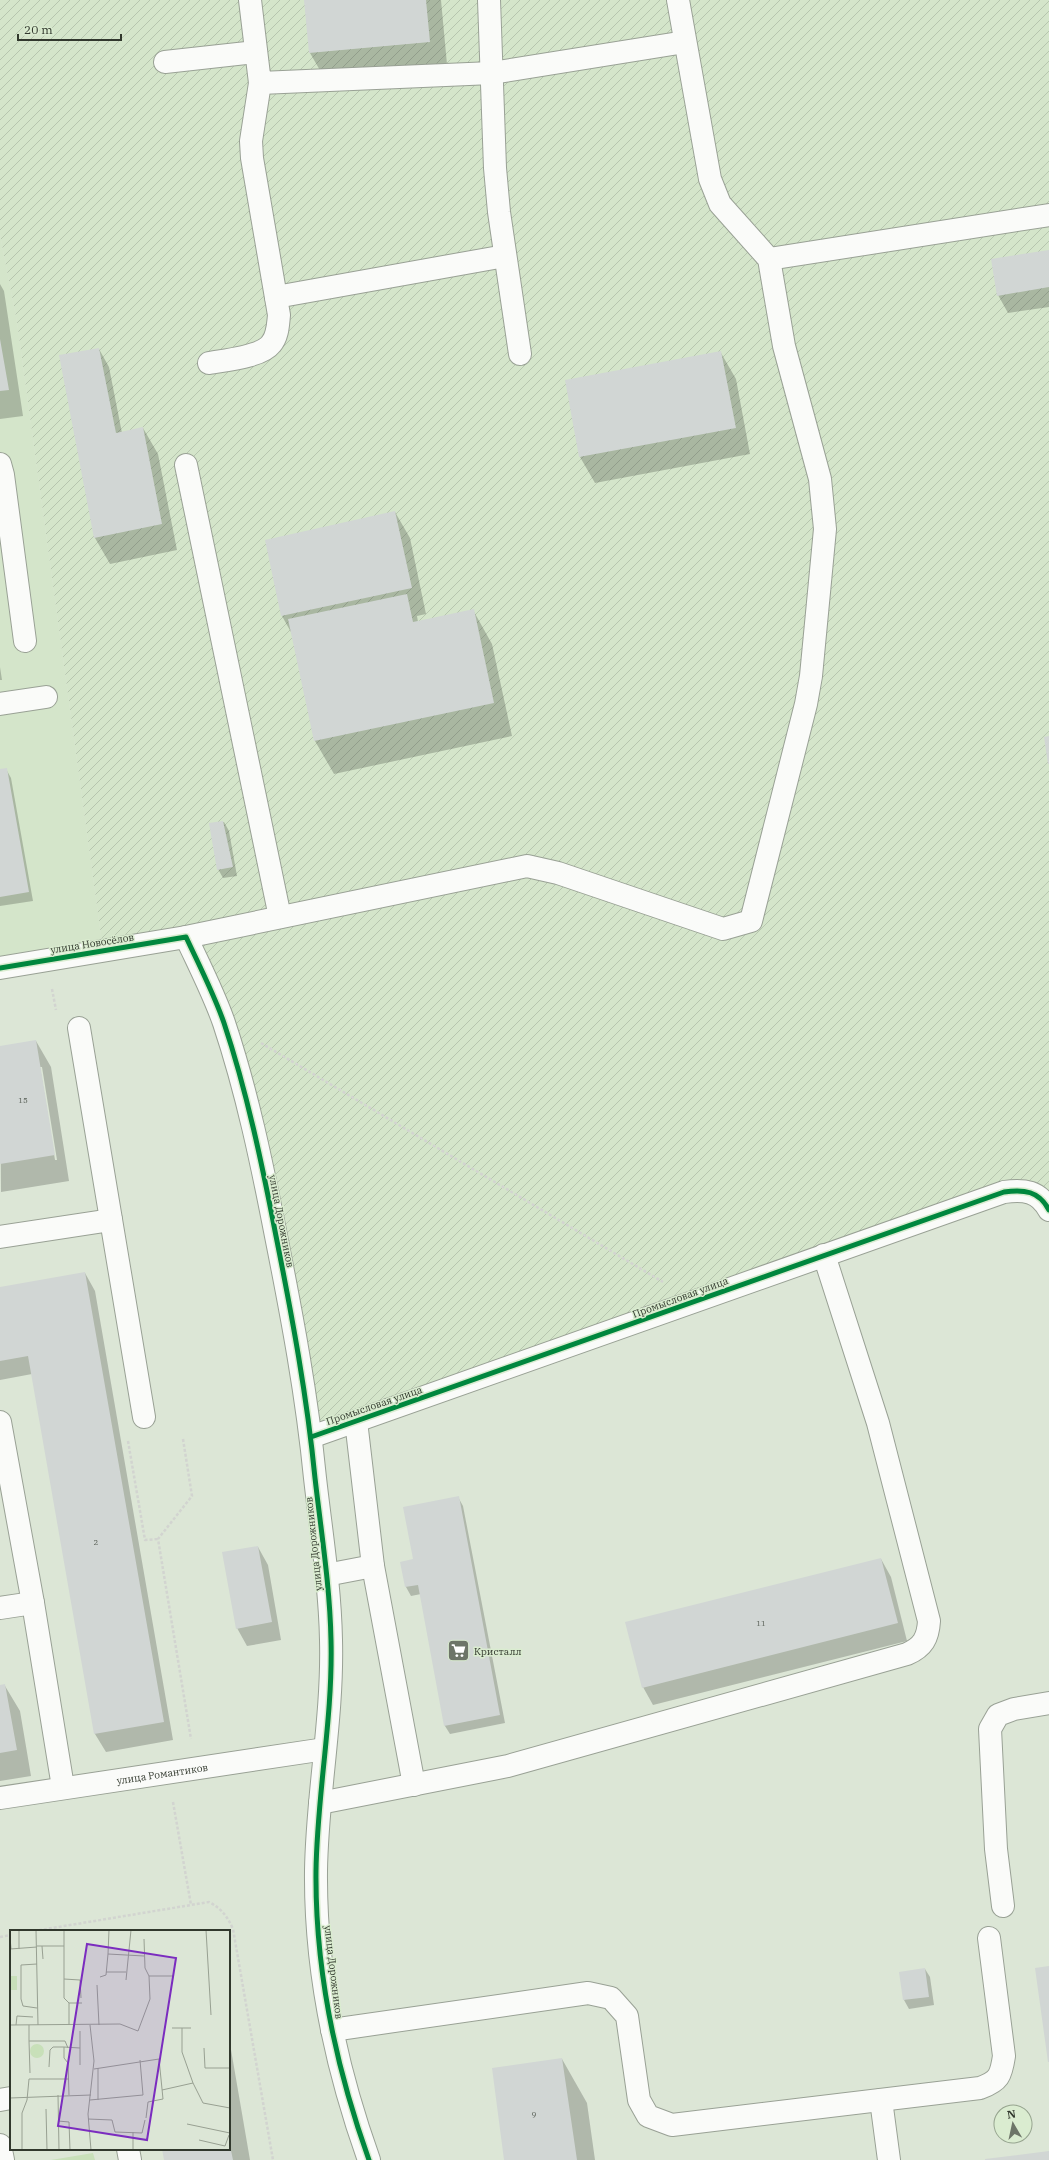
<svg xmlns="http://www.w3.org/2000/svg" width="1049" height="2160" font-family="'IBM Plex Serif',serif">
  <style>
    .built { fill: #d4e5ca }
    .industrial { fill: url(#industrial-furrows) }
    .park { fill: #c8e0b9 }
    .shadow { fill: #0003; fill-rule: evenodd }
    .building { fill: #d1d6d4 }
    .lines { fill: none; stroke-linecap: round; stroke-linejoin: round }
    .minor-casing { stroke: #99a195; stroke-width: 24 }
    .path { stroke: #d2d4d0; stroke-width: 2.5; stroke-dasharray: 3 2; stroke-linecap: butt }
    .minor { stroke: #fafbf9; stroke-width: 22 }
    .cycleway-casing { stroke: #daecd0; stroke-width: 8 }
    .cycleway { stroke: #00873e; stroke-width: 5 }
    .labels { text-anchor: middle; stroke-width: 3; stroke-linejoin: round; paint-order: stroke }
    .number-label { font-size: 8px; fill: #596057 }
    .street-label { font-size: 10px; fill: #31382d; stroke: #daecd0 }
    .poi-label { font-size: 10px; fill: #31382d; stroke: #daecd0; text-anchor: start }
    .inset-road { fill: none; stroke: #98a092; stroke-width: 1 }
    .view { fill: #7b2cbf; fill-opacity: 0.15; stroke: #7b2cbf; stroke-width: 2 }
    .inset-edge { fill: none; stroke: #31382d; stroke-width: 2 }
  </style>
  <defs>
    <pattern id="industrial-furrows" width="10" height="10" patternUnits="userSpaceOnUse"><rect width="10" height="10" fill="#d4e5ca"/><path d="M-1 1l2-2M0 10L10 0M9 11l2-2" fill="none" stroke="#b6c5ae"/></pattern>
  </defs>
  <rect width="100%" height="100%" fill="#dce6d6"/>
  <!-- built -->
  <path class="built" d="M0,235L17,322L103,950L0,968Z"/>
  <!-- industrial -->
  <path class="industrial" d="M0,0H1049V1210L1021,1190L311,1437L265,1179L186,937L103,950L17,322L0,235Z"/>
  <!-- park -->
  <path class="park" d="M93,2153L95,2160H51Z"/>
  <!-- shadow -->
  <path class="shadow" d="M305,0H441L448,75L329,86L310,53Z
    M1049,251V307L1008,313L998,295Z
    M0,284L4,291L23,416L0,419Z
    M99,349L109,367L122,433L143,428L158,454L177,550L110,564L95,538Z
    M721,353L736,379L750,454L595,483L580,457Z
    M395,512L410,538L426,614L417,616L418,622L473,610L492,644L512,736L334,774L315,741L292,634L282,616Z
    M0,667L2,680H0Z
    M6,769L11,778L33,901L0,906V770Z
    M224,822L229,831L237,876L223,878L218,869L210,824Z
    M36,1041L51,1067L69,1181L1,1192L0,1047ZM40,1067H42L57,1160H55Z
    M85,1273L95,1291L173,1740L106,1752L95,1734L32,1374L0,1380V1288Z
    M458,1497L463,1506L505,1723L450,1734L445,1726L421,1594L411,1596L406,1587L402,1563L415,1560Z
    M258,1547L268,1565L281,1640L247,1646L237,1628Z
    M881,1559L891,1577L907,1641L653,1705L643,1687Z
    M0,1686H5L20,1711L31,1776L0,1781Z
    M925,1969L930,1977L934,2005L909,2009L904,2000Z
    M229,2038L250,2160H165L163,2149H229Z
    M562,2059L587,2103L595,2160H505Z"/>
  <!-- building -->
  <path class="building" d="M304,0H426L430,42L309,53Z
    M1049,250V287L997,296L991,259Z
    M0,339L9,390L0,391Z
    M99,348L116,433L143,427L162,524L94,538L59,355Z
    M721,351L736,428L579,457L565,380Z
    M395,511L412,588L281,616L265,540Z
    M407,594L413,622L474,609L494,703L314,741L288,619Z
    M1049,736V764H1048L1044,737Z
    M7,768L29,892L0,897V769Z
    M223,821L233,867L217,870L209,823Z
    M36,1040L55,1155L0,1164V1046Z
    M85,1272L164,1722L94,1734L28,1356L0,1361V1287Z
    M459,1496L500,1715L444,1726L418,1585L405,1587L400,1562L413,1559L403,1507Z
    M258,1546L272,1622L236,1629L222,1552Z
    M881,1558L898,1623L642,1688L625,1622Z
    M5,1684L17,1750L0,1753V1685Z
    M1049,1966V2062H1048L1035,1968Z
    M925,1968L929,1997L903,2000L899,1972Z
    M562,2058L577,2160H504L492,2068Z
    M229,2141L233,2160H164L162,2149H229Z
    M1049,2151V2160H985V2159Z"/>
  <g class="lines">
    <defs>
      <g id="minor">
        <path d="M250,0L260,83L492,73L685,42"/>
        <path d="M489,0L495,168L499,212L520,354"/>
        <path d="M165,62L256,52"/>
        <path d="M769,259L1049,215"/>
        <path d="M276,297L505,256"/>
        <path d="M209,363C225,360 261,357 271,344C278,336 278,324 279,315L252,158L251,141L260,83"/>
        <path d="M0,464L3,475L25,641"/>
        <path d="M186,465L280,917"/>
        <path d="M0,704L46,697"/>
        <path d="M186,937C199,965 214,994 224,1023C247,1092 262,1164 276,1236C292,1316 307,1396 315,1478C321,1531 330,1586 331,1640C333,1718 317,1794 316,1871C315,1970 336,2068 369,2160"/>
        <path d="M0,968L186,937L527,866L558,873L723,929L751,921L806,704L811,676L825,529L820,479L784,346L769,259L720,204L710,179L678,0"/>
        <path d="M79,1028L144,1417"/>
        <path d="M0,1237L111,1220"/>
        <path d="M356,1421L373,1566L414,1785"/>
        <path d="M0,1422L33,1603L63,1787"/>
        <path d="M311,1437L1004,1192C1024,1189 1039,1191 1049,1210"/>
        <path d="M326,1575L373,1566"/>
        <path d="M0,1608L33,1603"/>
        <path id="s1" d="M0,1798L325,1749"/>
        <path d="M320,1803L508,1766L907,1654C923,1647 928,1638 929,1621L878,1423L824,1255"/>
        <path d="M1003,1906L996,1849L990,1729L998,1715L1014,1709L1049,1703"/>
        <path d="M332,2030L588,1993L611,1998L627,2016L639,2100L648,2116L672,2125L980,2088C999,2081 1001,2076 1004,2056L989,1938"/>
        <path d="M0,2100L11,2098"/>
        <path d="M881,2100L889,2160"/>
        <path d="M0,2145L3,2160"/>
        <path d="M128,2149L130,2160"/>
      </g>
    </defs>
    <!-- minor casing -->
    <use href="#minor" class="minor-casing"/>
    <!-- path -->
    <path class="path" d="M52,989L56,1010
      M261,1043L663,1282
      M183,1439L192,1496L158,1539L191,1739
      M128,1441L145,1540L158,1539
      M173,1802L191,1905
      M34,1931L209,1902C222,1909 227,1916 233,1929L273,2160
      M0,1937L11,1935"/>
    <!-- minor -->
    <use href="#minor" class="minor"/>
    <defs>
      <path id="cycleway" d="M0,968L186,937C199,965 214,994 224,1023C247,1092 262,1164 276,1236C292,1316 307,1396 315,1478C321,1531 330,1586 331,1640C333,1718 317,1794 316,1871C315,1970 336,2068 369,2160
        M311,1437L1004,1192C1024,1189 1039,1191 1049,1210"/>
    </defs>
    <!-- cycleway casing -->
    <use href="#cycleway" class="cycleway-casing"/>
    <!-- cycleway -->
    <use href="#cycleway" class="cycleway"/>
  </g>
  <!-- icons -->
  <defs>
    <symbol id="supermarket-square" viewBox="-11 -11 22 22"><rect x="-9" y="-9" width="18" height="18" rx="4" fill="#6d7568" stroke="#daecd0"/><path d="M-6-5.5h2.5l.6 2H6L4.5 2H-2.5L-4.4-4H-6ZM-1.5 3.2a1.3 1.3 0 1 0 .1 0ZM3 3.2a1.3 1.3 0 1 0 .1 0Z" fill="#fff"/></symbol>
  </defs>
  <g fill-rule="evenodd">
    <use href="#supermarket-square" x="446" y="1638" width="25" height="25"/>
  </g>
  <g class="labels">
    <!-- number labels -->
    <g class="number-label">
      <text x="23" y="1103">15</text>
      <text x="96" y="1545">2</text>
      <text x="761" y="1626">11</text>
      <text x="534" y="2117">9</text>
    </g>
    <!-- street labels -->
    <g class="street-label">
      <text transform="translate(92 943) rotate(-9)" y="4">улица Новосёлов</text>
      <text transform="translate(282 1221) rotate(79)" y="4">улица Дорожников</text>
      <text transform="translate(680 1297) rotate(-20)" y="4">Промысловая улица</text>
      <text transform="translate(374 1405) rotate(-19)" y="4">Промысловая улица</text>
      <text transform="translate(313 1544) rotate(-96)" y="4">улица Дорожников</text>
      <text dy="4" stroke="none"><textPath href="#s1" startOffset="164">улица Романтиков</textPath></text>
      <text transform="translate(334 1972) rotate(83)" y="4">улица Дорожников</text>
    </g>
    <!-- poi labels -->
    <g class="poi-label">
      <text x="474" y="1655">Кристалл</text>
    </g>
  </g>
  <!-- overview -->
  <g transform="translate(10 1930)">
    <rect width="220" height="220" fill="#dce6d6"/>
    <path d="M0,46H7V60H1ZM20 121a7 7 0 1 1 14 0a7 7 0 1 1-14 0Z" fill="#c8e0b9"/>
    <path class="inset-road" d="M9,0V19M26,0L28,95M99,0L98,24L134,26M196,0L201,85M0,7L1,19M27,16H54V0M32,16L33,29M54,16V68L59,73V95M0,19L27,17M27,34L11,35V69L13,76L27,78M96,42H116M139,46H164M90,47L96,45L98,24M54,49L70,50L71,68M116,50L121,0M87,55L89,95M59,73H72M0,95L110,94L128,101L140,69L139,46L135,38L134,9M6,95L7,86L23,87M19,95V111H55L58,118M80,95L84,131L78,184L81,220M162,98H181M172,98V122L183,153M70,101V135M19,111L20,143M194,118L195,138H220M39,137L40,120L43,117H54M88,138V170M84,139L149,129L153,169L138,172L136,188M152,160L183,153L193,173L220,178M48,165L49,220M59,165L58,133L54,128V117L70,118M0,168L81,165M80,170L133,165L130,130M36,179L37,220M78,189L102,190L105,202L132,203L135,190M48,191L59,192L60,220M177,194L220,203M189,210L215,216L219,205M12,220V183L17,170L19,149H59M56,220H89M123,220V202"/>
    <path class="view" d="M77,14L166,28L137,210L48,196Z"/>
    <rect width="220" height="220" class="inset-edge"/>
  </g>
  <!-- north arrow -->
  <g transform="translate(1013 2124) rotate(351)"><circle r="19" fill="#daecd0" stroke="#96a48f"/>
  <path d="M0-3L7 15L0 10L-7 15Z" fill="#6d7568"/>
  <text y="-6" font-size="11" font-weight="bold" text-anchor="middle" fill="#31382d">N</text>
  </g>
  <!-- scale -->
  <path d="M18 34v6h103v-6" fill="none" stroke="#31382d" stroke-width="2"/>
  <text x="24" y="34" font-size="12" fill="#31382d" stroke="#daecd0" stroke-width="3" paint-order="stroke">20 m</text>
</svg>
